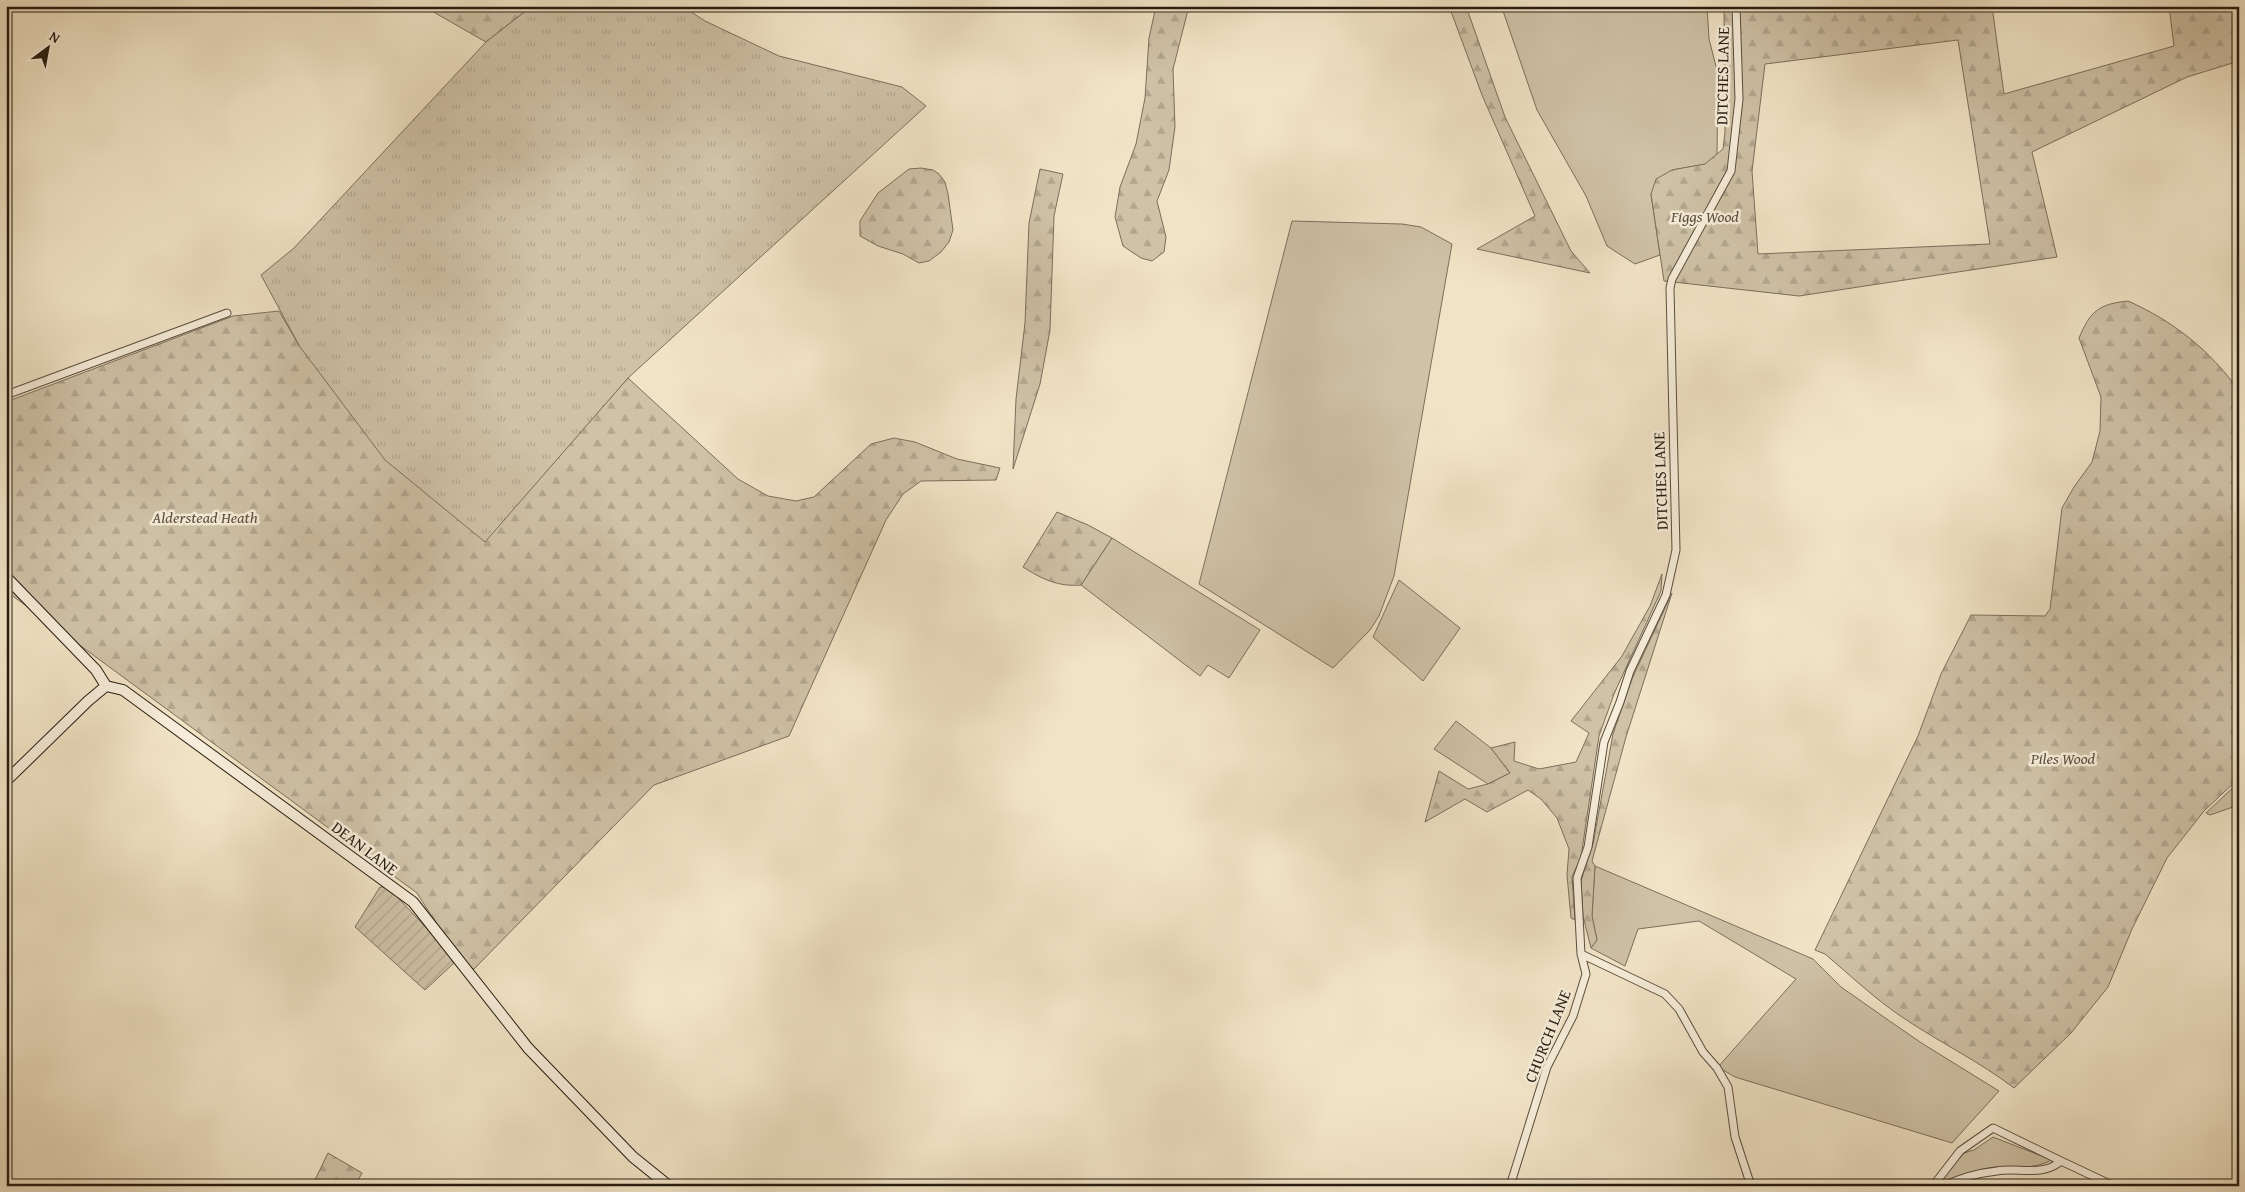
<svg xmlns="http://www.w3.org/2000/svg" width="2245" height="1192" font-family="'Gentium Book Plus',serif">
  <style>
    .grass { fill: #cfc2a7; stroke: #7b6f5c }
    .forest { fill: url(#forest-firs); stroke: #7b6f5c; fill-rule: evenodd }
    .park { fill: url(#park-tufts); stroke: #7b6f5c }
    .garden { fill: url(#garden-furrows); stroke: #7b6f5c }
    .lines { fill: none; stroke-linecap: round; stroke-linejoin: round }
    .street-casing { stroke: #5a4e3e; stroke-width: 9 }
    .secondary-casing { stroke: #271c10; stroke-width: 12 }
    .street { stroke: #f6edda; stroke-width: 7 }
    .secondary { stroke: #f6edda; stroke-width: 10 }
    .labels { text-anchor: middle; stroke-width: 5; stroke-linejoin: round; paint-order: stroke }
    .street-label { font-size: 16px; fill: #271c10; stroke: #f6edda }
    .park-label { font-size: 16px; font-style: italic; fill: #594e3d; stroke: #f6edda }
  </style>
  <defs>
    <pattern id="forest-firs" width="22" height="20" patternUnits="userSpaceOnUse" patternTransform="scale(1.25)"><rect width="22" height="20" fill="#cfc2a7"/><path d="M5 1l3.5 6h-7zM16 11l3.5 6h-7z" fill="#b2a68f"/></pattern>
    <pattern id="park-tufts" width="24" height="20" patternUnits="userSpaceOnUse" patternTransform="scale(1.25)"><rect width="24" height="20" fill="#cfc2a7"/><path d="M3 7l-1-3M5 7V3M7 7l1-3M15 17l-1-3M17 17v-4M19 17l1-3" fill="none" stroke="#b2a68f"/></pattern>
    <pattern id="garden-furrows" width="10" height="10" patternUnits="userSpaceOnUse" patternTransform="scale(1.25)"><rect width="10" height="10" fill="#cfc2a7"/><path d="M-1 1l2-2M0 10L10 0M9 11l2-2" fill="none" stroke="#b2a68f"/></pattern>
  </defs>
  <rect width="100%" height="100%" fill="#f1e4c6"/>
  <filter id="stains"><feTurbulence type="fractalNoise" baseFrequency=".004" numOctaves="4"/><feColorMatrix values="0 0 0 0 .2 0 0 0 0 .09 0 0 0 0 .02 0 0 0 .5 -.17"/></filter>
  <radialGradient id="worn" r=".72"><stop offset=".6" stop-color="#630" stop-opacity="0"/><stop offset="1" stop-color="#630" stop-opacity=".3"/></radialGradient>
  <!-- grass -->
  <path class="grass" d="M1503,6H1707L1709,39L1718,74L1717,154L1706,164L1672,170L1651,194L1660,255L1635,264L1607,246L1586,196L1537,110L1503,11Z
    M1292,221L1402,224L1421,227L1452,244L1394,576L1379,616L1370,630L1333,668L1199,584Z
    M1112,538L1260,630L1229,678L1208,665L1200,676L1081,585Z
    M1399,580L1460,628L1423,681L1373,637Z
    M1456,721L1491,748L1510,773L1488,784L1434,749Z
    M1595,866L1813,959L1841,987L1891,1022L1923,1044L1999,1091L1952,1143L1735,1077L1718,1067L1796,979L1699,921L1638,929L1625,966L1591,948L1597,940L1592,916Z
    M1993,1137L2052,1160C2028,1171 2019,1165 1995,1167C1976,1169 1954,1177 1936,1186L1964,1153L1974,1150Z"/>
  <!-- forest -->
  <path class="forest" d="M423,6H532L486,42Z
    M1156,6H1189L1173,69L1175,127L1169,170L1157,201L1166,237L1164,252L1152,261L1141,258L1123,246L1115,217L1120,187L1136,144L1145,98L1149,38Z
    M1449,6H1466L1505,117L1571,251L1590,273L1477,249L1535,216L1482,95Z
    M1724,6H1992L2004,94L2174,46L2169,6H2239V61L2187,77L2032,152L2057,257L1799,296L1664,281L1651,194L1656,179L1672,170L1705,164L1723,149L1725,132ZM1958,40L1990,244L1758,254L1752,171L1765,64Z
    M921,168L933,170L939,174L945,182L948,194L953,230L949,242L941,252L929,261L919,263L903,254L878,246L860,236V221L878,193L909,169Z
    M1040,169L1063,174L1054,216L1050,330L1040,384L1013,469L1016,399L1025,323L1029,223Z
    M2128,301C2173,321 2210,350 2239,391V778L2204,811L2167,858L2132,929L2108,987L2071,1033L2014,1088C1980,1062 1941,1043 1905,1019C1876,1000 1851,976 1825,954L1815,950L1918,736L1941,674L1971,615L2045,616L2050,609L2062,508L2074,487L2092,462L2100,431L2101,397L2079,338C2090,312 2098,304 2128,301Z
    M279,311L300,347L485,541L628,378L738,479L768,496L796,501L814,497L871,444L894,438L915,442L957,459L1000,468L996,480L921,481L903,494L886,520L789,736L654,785L474,969L464,967L417,893L6,591V402L233,316Z
    M1057,512L1088,525L1112,538L1081,585C1058,587 1042,579 1023,567Z
    M1662,574L1661,591L1614,694L1599,736L1581,857L1572,877L1575,920L1571,918L1567,875L1569,849L1557,818L1541,799L1528,790L1487,812L1465,799L1425,822L1439,771L1468,789L1488,784L1510,773L1491,748L1515,742L1514,761L1539,769L1576,762L1589,733L1571,721L1622,656L1650,606Z
    M1672,593L1626,737L1592,861L1595,866L1592,916L1597,940L1591,948L1583,916L1581,881L1593,844L1613,734L1631,681Z
    M2239,782V805L2210,815L2206,813Z
    M328,1153L362,1173L355,1186H312Z"/>
  <!-- park -->
  <path class="park" d="M532,6H682L705,21L779,56L902,87L926,106L628,378L485,542L385,460L300,347L261,275L294,248L486,42Z"/>
  <!-- garden -->
  <path class="garden" d="M380,887H388L444,947L454,963L425,990L355,927Z"/>
  <g class="lines">
    <defs>
      <path id="street" d="M6,395L227,313
        M1581,954L1665,994L1679,1009L1703,1052L1717,1068L1728,1087L1735,1137L1751,1186
        M1510,1186L1547,1067L1573,1016L1586,974L1581,954L1577,878L1588,847L1604,742L1620,702L1630,671L1666,595L1676,550L1670,288L1672,279L1731,171L1739,99L1736,6
        M1933,1186L1960,1151L1993,1128L2061,1161
        M1944,1186C1960,1178 1979,1173 1997,1171C2018,1167 2043,1177 2061,1161L2114,1186"/>
      <path id="secondary" d="M6,577L96,670L106,686L123,690L413,902L528,1048L633,1157L669,1186
        M6,781L88,701L106,686"/>
    </defs>
    <!-- street casing -->
    <use href="#street" class="street-casing"/>
    <!-- secondary casing -->
    <use href="#secondary" class="secondary-casing"/>
    <!-- street -->
    <use href="#street" class="street"/>
    <!-- secondary -->
    <use href="#secondary" class="secondary"/>
  </g>
  <g class="labels">
    <!-- street labels -->
    <g class="street-label">
      <text transform="translate(1722 76) rotate(-89)" y="6">DITCHES LANE</text>
      <text transform="translate(1660 481) rotate(-92)" y="6">DITCHES LANE</text>
      <text transform="translate(365 848) rotate(37)" y="6">DEAN LANE</text>
      <text transform="translate(1547 1036) rotate(-68)" y="6">CHURCH LANE</text>
    </g>
    <!-- park labels -->
    <g class="park-label">
      <text x="1705" y="222">Figgs Wood</text>
      <text x="205" y="523">Alderstead Heath</text>
      <text x="2063" y="764">Piles Wood</text>
    </g>
  </g>
  <!-- margin -->
  <rect width="2245" height="1192" fill="none" stroke="#f1e4c6" stroke-width="25"/>
  <rect x="8" y="8" width="2230" height="1177" fill="none" stroke="#271c10" stroke-width="2.5"/>
  <rect x="12" y="12" width="2220" height="1167" fill="none" stroke="#271c10"/>
  <!-- north arrow -->
  <g transform="translate(48 48) rotate(32)" stroke="#f6edda" stroke-width="4" paint-order="stroke">
  <path d="M0-4L9 19L0 12L-9 19Z" fill="#271c10"/>
  <text y="-8" font-size="14" font-weight="bold" text-anchor="middle" fill="#271c10">N</text>
  </g>
  <rect width="100%" height="100%" filter="url(#stains)"/>
  <rect width="100%" height="100%" fill="url(#worn)"/>
</svg>
